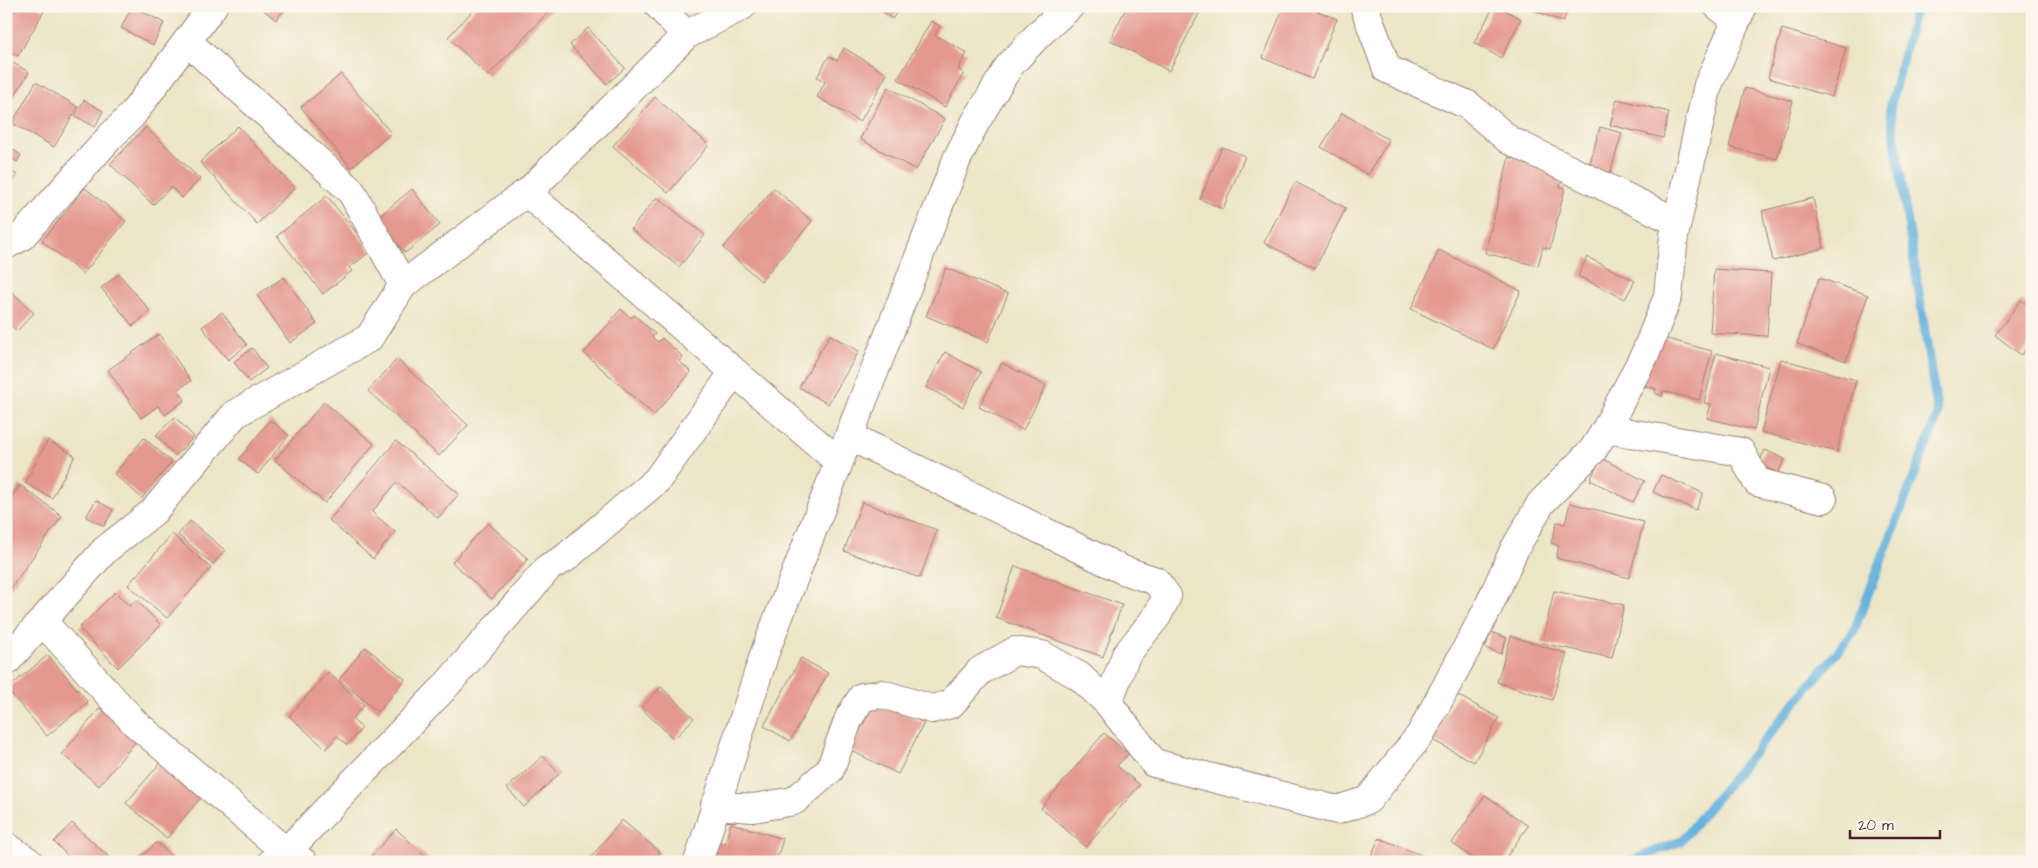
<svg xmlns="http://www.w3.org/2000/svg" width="2038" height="868" font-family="'Architects Daughter',sans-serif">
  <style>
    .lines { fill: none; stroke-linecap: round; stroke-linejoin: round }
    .stream { stroke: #63b1dd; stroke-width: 9 }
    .building { fill: #e49990 }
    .street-casing { stroke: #9b8278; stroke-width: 30 }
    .street { stroke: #fff; stroke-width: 28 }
  </style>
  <rect width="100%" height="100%" fill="#fbf7ec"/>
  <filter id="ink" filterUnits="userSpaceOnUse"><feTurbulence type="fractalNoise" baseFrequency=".02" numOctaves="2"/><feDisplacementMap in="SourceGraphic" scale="10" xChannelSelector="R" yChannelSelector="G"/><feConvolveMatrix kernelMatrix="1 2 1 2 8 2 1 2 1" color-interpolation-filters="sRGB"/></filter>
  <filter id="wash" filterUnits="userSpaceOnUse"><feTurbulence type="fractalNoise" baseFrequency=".0096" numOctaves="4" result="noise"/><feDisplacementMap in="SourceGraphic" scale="20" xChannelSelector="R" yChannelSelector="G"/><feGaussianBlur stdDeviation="1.12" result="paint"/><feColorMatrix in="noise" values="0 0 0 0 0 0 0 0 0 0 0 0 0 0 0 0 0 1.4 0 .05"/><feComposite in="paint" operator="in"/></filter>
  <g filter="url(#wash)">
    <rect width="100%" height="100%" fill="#ece5c6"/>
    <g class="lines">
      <!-- stream -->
      <path class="stream" d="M1628,862L1681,841L1853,633L1938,415L1890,108L1916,6"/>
    </g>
    <g id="blocks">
      <!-- building -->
      <path class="building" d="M6,6H36L44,11L18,56L6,49Z
        M132,6L164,23L153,45L121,28Z
        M259,6H288L276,20Z
        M477,6H554L488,76L448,37Z
        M876,6H898L900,8L892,19Z
        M1127,6H1203L1169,71L1110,40Z
        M1284,6H1305L1337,19L1312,79L1263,58Z
        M1494,6H1498L1521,19L1501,58L1474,43Z
        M1523,6H1570L1563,22Z
        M931,21L940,26L935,35L967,53L958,69L964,73L945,107L898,79Z
        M588,28L625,68L607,84L570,45Z
        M1782,29L1846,48L1832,97L1768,78Z
        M844,48L887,74L860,122L817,97L825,82L817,77L829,56L837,61Z
        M6,59L29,72L6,110Z
        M341,74L391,133L351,168L301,107Z
        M36,82L78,107L54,147L12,123Z
        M888,87L945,119L916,170L860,139Z
        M1745,88L1793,101L1777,159L1729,147Z
        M655,97L709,145L668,193L613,146Z
        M1617,99L1669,112L1663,138L1610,125Z
        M84,100L103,111L95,127L75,116Z
        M1342,113L1389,140L1368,175L1321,147Z
        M238,126L295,188L257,224L200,162Z
        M146,127L200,179L182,198L171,187L153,205L110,164Z
        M1600,127L1622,133L1608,180L1587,174Z
        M6,145L21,155L17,162L13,159L7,168L17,175L6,192Z
        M1222,147L1245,156L1223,209L1200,199Z
        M1509,157L1564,171L1560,187L1565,188L1550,249L1543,247L1538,266L1485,253Z
        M1295,182L1346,208L1315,268L1264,243Z
        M85,188L126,221L83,274L42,241Z
        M774,188L812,221L761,281L723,248Z
        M412,189L440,225L405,253L377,218Z
        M327,196L371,251L349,268L352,271L323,294L277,236Z
        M657,197L705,235L679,267L631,229Z
        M1813,198L1824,248L1773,261L1762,211Z
        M1439,250L1521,291L1493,349L1411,309Z
        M1587,257L1635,281L1625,299L1578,276Z
        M946,268L1008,294L988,342L926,316Z
        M1714,269L1771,273L1767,336L1710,333Z
        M119,274L150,311L133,326L101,288Z
        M284,277L317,324L290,343L257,295Z
        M1819,278L1868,295L1846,361L1797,344Z
        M6,286L34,313L17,331L6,321Z
        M2021,300L2032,308V342L2021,355L1995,335Z
        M621,309L631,318L634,315L655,334L652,337L658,342L662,338L683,357L679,361L691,372L654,415L584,353Z
        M222,312L247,345L228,360L202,327Z
        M159,334L191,381L178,389L185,400L165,415L158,406L141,418L108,370Z
        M830,335L859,351L828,404L799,387Z
        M1656,336L1712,351L1699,400L1663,391L1662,396L1655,393L1656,389L1642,385Z
        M252,348L267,368L249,382L234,362Z
        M945,352L981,372L963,407L926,387Z
        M1716,353L1769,367L1754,430L1707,418L1711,404L1704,403Z
        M397,359L468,425L439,456L368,391Z
        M1781,359L1856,380L1837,452L1761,432Z
        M1002,363L1046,386L1023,430L979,407Z
        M324,402L374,444L325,503L275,460Z
        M175,417L194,437L175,456L156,435Z
        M270,420L289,435L258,474L239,459Z
        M144,438L172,462L142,498L114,474Z
        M48,440L75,456L52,498L25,483Z
        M396,441L459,494L438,518L397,482L372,512L395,532L373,559L329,520Z
        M1765,450L1785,459L1778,473L1758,464Z
        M1601,458L1645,481L1633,502L1590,480Z
        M1661,475L1703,493L1696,510L1653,492Z
        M20,485L62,516L11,588L6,585V505Z
        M96,500L113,510L104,526L86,517Z
        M862,502L937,530L920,578L844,551Z
        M1570,503L1644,522L1629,578L1556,558L1559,546L1551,543L1557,522L1565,524Z
        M190,521L225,550L213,564L178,535Z
        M488,523L528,559L492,599L452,562Z
        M172,534L211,568L167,618L128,585Z
        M1015,566L1122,605L1103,657L996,618Z
        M1554,591L1624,605L1612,658L1542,643Z
        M115,592L129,606L136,600L161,625L118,668L79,628Z
        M1491,632L1507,638L1501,654L1485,648Z
        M1511,636L1567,654L1552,700L1497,682Z
        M365,647L405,679L378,712L339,680Z
        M48,655L88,702L47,736L7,689Z
        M801,658L828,673L790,741L764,726Z
        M328,672L364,705L352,719L362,728L347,745L337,736L326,749L289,716Z
        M661,687L694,718L674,739L641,708Z
        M1457,695L1499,718L1474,762L1432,740Z
        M876,699L924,723L898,774L850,750Z
        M100,708L137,740L99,786L62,754Z
        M1104,733L1128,754L1117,766L1140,785L1086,847L1041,808Z
        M543,756L559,774L524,807L507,788Z
        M162,761L202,796L167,838L126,803Z
        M1485,795L1528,826L1503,862H1478L1452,843Z
        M622,820L660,852L652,862H587Z
        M72,823L110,858L107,862H74L54,842Z
        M731,823L783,839L776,862H709V839L725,844Z
        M396,829L432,862H366Z
        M1379,838L1426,857L1424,862H1378L1370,859Z
        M157,842L174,860L172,862H136Z"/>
    </g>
  </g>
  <g filter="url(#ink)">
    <use href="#blocks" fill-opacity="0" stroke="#9b8278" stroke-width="1"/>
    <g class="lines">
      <defs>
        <path id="street" d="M659,6L686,35
          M1364,6L1387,69L1468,105L1509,140L1677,222
          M1718,6L1736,20
          M188,42L351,191L403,285
          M527,193L839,462
          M6,245L21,237L110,137L132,115L213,6
          M1606,429L1741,452L1757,482L1823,499
          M849,436L1123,570L1156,581L1167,596L1157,616L1126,655L1108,703
          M43,622L135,723L286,852L303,862
          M6,662L105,550L153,512L235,414L369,338L403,285L524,194L527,193L686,35L742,6
          M715,805L753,808L794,801L830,770L849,718L862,697L882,694L932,709L951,704L980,671L1015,651L1042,655L1079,676L1108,703L1154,763L1337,810L1368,800L1420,735L1486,612L1514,550L1541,503L1593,450L1606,429L1646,352L1668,296L1674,236L1708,85L1743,6
          M6,846L29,862
          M272,862L286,852L443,689L549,567L564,559L657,480L734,372
          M698,862L765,652L957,159L975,123L1009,66L1040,33L1070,6"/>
      </defs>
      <!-- street casing -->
      <use href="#street" class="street-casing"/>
      <!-- street -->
      <use href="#street" class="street"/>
    </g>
  </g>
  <!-- margin -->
  <rect width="2038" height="868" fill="none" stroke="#fbf7ec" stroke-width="25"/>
  <!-- scale -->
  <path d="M1850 830v8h90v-8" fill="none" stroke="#4a1f2b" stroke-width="2.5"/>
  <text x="1858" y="830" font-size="15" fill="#4a1f2b" stroke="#fbf7ec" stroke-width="4" paint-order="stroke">20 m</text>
</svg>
